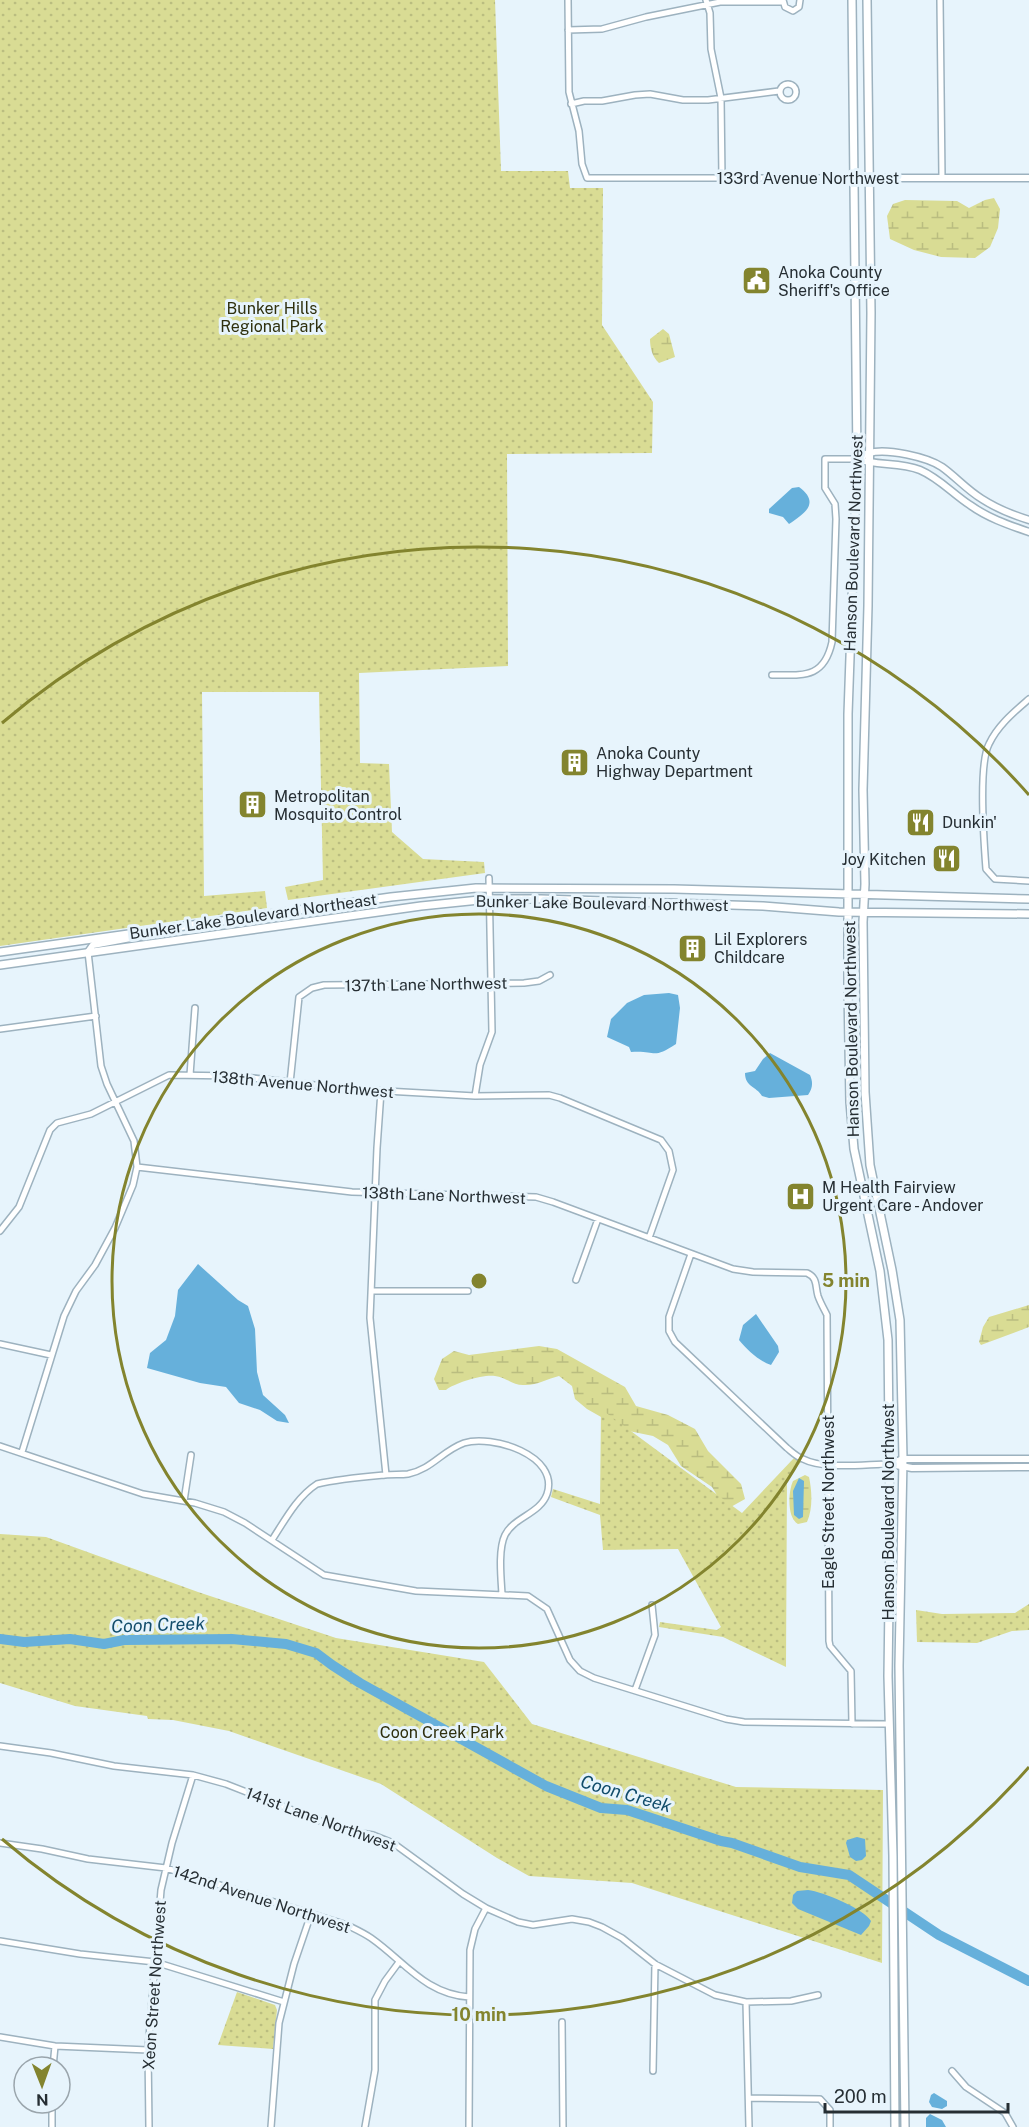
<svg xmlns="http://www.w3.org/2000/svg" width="1029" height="2127" font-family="'Public Sans',sans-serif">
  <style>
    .wetland { fill: url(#wetland-marsh) }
    .park { fill: url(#park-dots) }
    .water { fill: #66b0db }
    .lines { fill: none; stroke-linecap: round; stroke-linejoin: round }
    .river { stroke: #66b0db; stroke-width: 10 }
    .minor-casing { stroke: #9db2bf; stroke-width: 8 }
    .tertiary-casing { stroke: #9db2bf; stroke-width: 9 }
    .secondary-casing { stroke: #9db2bf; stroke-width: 10 }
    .minor { stroke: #fff; stroke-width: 5 }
    .tertiary { stroke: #fff; stroke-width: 6 }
    .secondary { stroke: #fff; stroke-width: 7 }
    .ring { fill: none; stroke: #83842e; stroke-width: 3 }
    .labels { text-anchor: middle; stroke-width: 6; stroke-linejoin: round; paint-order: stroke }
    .street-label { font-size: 16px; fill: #262e33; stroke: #e7f4fc }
    .poi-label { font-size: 16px; fill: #262e33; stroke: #e7f4fc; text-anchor: start }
    .park-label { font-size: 16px; fill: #2f300e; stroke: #e7f4fc }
    .water-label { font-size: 18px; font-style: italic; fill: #124d6b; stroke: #e7f4fc }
    .centre { fill: #83842e; stroke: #e7f4fc; stroke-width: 3 }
    .ring-label { font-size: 18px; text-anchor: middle; font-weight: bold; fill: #83842e; stroke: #e7f4fc; stroke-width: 6; stroke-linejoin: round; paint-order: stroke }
  </style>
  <defs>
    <pattern id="wetland-marsh" width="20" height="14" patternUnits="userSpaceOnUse" patternTransform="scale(1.5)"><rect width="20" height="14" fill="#d9dc94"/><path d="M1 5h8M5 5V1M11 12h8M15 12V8" fill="none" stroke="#babd80"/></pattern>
    <pattern id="park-dots" width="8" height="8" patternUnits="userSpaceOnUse" patternTransform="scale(1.5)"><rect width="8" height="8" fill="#d9dc94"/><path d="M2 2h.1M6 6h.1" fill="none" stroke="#babd80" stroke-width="1.8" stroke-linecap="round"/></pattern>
  </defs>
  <rect width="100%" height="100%" fill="#e7f4fc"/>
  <!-- wetland -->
  <path class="wetland" d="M994,198L1000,209L998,228L990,247L975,258L941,257L914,250L890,239L887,216L893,204L905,200L957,201L969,208L985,200Z
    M663,329L669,334L675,357L659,363C652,357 650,347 650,339Z
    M1029,1305V1327L981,1345L979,1342L983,1327L989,1317Z
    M539,1346L557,1349L625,1387L636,1406L668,1415L695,1429L708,1451L741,1484L745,1499L729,1508L720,1500L712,1487L681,1466L668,1445L653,1436L624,1430L587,1409L575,1399L572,1386L559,1376C547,1379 536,1386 523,1385C513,1385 505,1377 495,1376C484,1374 454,1383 446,1390H439L434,1379L442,1359L454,1351L469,1355Z
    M805,1475L809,1477C812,1491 813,1509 807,1522L798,1524C787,1518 788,1492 793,1481Z"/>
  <!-- park -->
  <path class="park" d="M0,0H495L501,171H568L570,188H603L602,325L653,402L652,453L507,454L508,666L359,673L360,763L389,764L392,832L423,859L484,862L485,873L288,900L285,887L323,880L319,692H202L204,896L265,891L267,908L0,946Z
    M601,1409L742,1513L794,1458L801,1462L787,1479L786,1667L723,1637L659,1627L660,1622L717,1630L721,1627L678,1549L603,1550L600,1515L551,1497L553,1489L600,1504Z
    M0,1534L46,1537L198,1592L336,1638L484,1662L532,1724L736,1787L883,1790L882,1963L632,1883L529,1876L497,1858L381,1784L229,1731L173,1720L148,1719L147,1716L75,1706L0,1683Z
    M1029,1604V1630L1012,1631L977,1643L917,1642L916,1610L942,1614L1015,1613Z
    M237,1992L275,2005L277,2010L273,2049L218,2045Z"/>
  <!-- water -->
  <path class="water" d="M799,487C821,503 804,514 789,524L783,517L769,513V509L792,488Z
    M669,993L678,995L680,1008L676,1044C652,1060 656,1050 631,1052L629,1047L607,1037L611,1019L627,1003L644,995Z
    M770,1053L810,1075C813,1082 813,1088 808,1095L769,1098L762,1096C756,1086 745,1087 745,1073L755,1071L763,1059Z
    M198,1264L238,1300L248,1306L255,1329L257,1372L263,1395L285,1415L289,1423L277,1421L260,1410L239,1403L226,1387L200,1383L147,1368L150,1353L166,1340L175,1316L178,1290Z
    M756,1314L778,1346L779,1352L771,1365C759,1361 747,1350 739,1340L743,1325Z
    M799,1478L804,1481L803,1517L799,1519L794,1515L793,1491Z
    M857,1837L865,1839L866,1856L862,1860L856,1861L850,1857L846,1843L847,1840Z
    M808,1890C823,1892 863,1908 871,1921L869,1926L861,1935L798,1909L792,1903L793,1895L797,1891Z
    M934,2093L947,2101V2106L942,2109L932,2107L929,2102L931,2095Z
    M930,2114L942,2120L946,2127H926V2118Z"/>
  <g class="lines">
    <!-- river -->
    <path class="river" d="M0,1639L24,1642L70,1639L104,1644L124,1640L232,1639L286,1644L316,1653L332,1665L360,1683L546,1786L601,1808L627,1810L721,1841L732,1843L800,1867L849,1875L939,1935L1029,1981"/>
    <defs>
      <path id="minor" d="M568,0L569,92L579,131L582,164L587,178H855
        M706,0L710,13L711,49L721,98L722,179
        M783,0L785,7L793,11L799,7L800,0
        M940,0L942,178
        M568,30L602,29L646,17L720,2H783
        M780 92a8 8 0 1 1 16 0a8 8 0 1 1-16 0Z
        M571,104L584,101H602L635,95L650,94L683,100H708L779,91
        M772,675C803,675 824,679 832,642L836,519L835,504L825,488V459H857
        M1029,699C1014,712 998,725 989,744C978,765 984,843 986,869L995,879L1029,881
        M0,1029L96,1016
        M190,1075L195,1008
        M290,1083L299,997L312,988L324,985L524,983L539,981L550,975
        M381,1091L377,1148L370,1318L386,1475
        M475,1096L480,1065L492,1032L489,878
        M137,1167L352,1192L536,1197L553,1202L733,1269L753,1272L807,1273C818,1278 815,1286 818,1296C820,1302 824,1309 827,1315L829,1641L830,1646L851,1671L852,1724
        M0,1231L19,1207L50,1130L57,1123L91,1114L169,1075L235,1076L350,1089L475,1096L549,1095L560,1098L661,1140L669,1151L673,1170L649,1238
        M691,1254L669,1317V1331L675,1342L787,1448C792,1452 797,1457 803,1459C824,1470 866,1464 890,1464
        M576,1280L598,1219
        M371,1291H468
        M0,1344L51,1355
        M0,1446L143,1494L195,1503L224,1512L245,1523L324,1575L416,1591L528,1596L547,1609L570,1660L580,1671L594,1678L726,1719L744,1722L889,1724
        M22,1452L64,1316L76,1291L95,1265L115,1228L133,1185L137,1167L134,1141L107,1084L101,1066L88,952
        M184,1501L191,1455
        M272,1540C285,1520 297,1497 317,1484C339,1479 363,1477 385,1475C393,1474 400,1475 408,1474C432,1469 442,1451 464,1443C491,1434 560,1455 547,1494C540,1514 514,1517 505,1535C498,1549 501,1578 502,1594
        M635,1690L655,1635L652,1605
        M0,1746L51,1753L114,1766L193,1775L226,1784L323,1822L349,1831L373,1835L393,1843L463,1894L486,1908L518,1922L533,1925L572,1919L589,1922L602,1927L622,1938L655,1964L715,1995L746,2002L791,2001L818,1995
        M0,1843L42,1849L88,1859L166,1868L347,1925C355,1929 364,1933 371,1938C404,1961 425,1994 469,1997
        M0,1941L80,1954L155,1962L284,2002
        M746,2002L749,2127
        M562,2022L563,2127
        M0,2037L55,2046L148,2050
        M53,2067L55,2046
        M653,2071L655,1964
        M952,2071L966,2087L1005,2113L1013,2127
        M749,2098L820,2099L830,2110V2127
        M52,2103V2127
        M149,2127L148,2050L161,1890L172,1843L193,1775
        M271,2127L279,2023L294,1964L311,1914
        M365,2127L375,2070V2000L385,1981L399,1962
        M469,2127L470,1950L475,1929L486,1908"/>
      <path id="tertiary" d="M855,178H1029
        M857,459C861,457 865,454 869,453C887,448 927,457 942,467C956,477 967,490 982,499C996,508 1013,515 1029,520
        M857,459C877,466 900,462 920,470C939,478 953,494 970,505C988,518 1009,525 1029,532
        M88,952L93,945L163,932
        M890,1464L903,1459H1029
        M890,1464L912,1468L1029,1467"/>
      <path id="secondary" d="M852,0L857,459L848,714V989L850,1102L854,1149L880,1271L888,1340L890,1528L888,1676L893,1856L895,2127
        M867,0L871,313L868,606L863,790L865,884L863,922L865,1092L870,1165L892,1270L900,1320L903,1459L899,1666L905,2127
        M0,952L391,897L476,888L674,889L1029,899
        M0,965L421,906L489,899H541L763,906L839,912L1029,914"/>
    </defs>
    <!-- minor casing -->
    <use href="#minor" class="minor-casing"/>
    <!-- tertiary casing -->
    <use href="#tertiary" class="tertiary-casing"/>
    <!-- secondary casing -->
    <use href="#secondary" class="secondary-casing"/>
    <!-- minor -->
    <use href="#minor" class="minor"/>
    <!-- tertiary -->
    <use href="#tertiary" class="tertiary"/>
    <!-- secondary -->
    <use href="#secondary" class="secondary"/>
  </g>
  <!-- distance rings -->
  <g class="ring">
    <circle cx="479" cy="1281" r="367"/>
    <path d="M1029 1767A734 734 0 0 1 2 1839M2 723A734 734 0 0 1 1029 795"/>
  </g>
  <!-- icons -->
  <defs>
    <symbol id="civic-square" viewBox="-11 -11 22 22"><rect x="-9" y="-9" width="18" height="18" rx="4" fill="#83842e" stroke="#e7f4fc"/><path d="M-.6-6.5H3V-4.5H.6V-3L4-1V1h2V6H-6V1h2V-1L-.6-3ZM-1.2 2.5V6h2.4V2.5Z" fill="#fff"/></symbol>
    <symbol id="building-square" viewBox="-11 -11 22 22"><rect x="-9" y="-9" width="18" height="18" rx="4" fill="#83842e" stroke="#e7f4fc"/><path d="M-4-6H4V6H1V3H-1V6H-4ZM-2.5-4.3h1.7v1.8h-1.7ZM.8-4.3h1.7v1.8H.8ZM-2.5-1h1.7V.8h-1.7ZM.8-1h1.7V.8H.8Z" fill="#fff"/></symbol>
    <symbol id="restaurant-square" viewBox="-11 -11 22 22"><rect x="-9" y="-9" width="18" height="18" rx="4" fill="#83842e" stroke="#e7f4fc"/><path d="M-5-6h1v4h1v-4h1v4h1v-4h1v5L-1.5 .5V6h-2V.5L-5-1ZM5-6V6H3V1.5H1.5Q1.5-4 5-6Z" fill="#fff"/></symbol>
    <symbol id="hospital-square" viewBox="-11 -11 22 22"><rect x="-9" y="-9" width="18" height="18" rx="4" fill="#83842e" stroke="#e7f4fc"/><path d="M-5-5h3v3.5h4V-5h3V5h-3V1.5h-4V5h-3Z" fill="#fff"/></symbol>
  </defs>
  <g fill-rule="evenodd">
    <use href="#civic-square" x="740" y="264" width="33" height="33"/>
    <use href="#building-square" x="558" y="746" width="33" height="33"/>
    <use href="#building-square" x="236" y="788" width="33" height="33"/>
    <use href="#restaurant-square" x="904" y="806" width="33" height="33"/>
    <use href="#restaurant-square" x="930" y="842" width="33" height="33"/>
    <use href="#building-square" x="676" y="932" width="33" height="33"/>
    <use href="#hospital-square" x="784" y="1180" width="33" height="33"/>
  </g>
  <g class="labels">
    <!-- street labels -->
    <g class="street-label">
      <text x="808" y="184">133rd Avenue Northwest</text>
      <text transform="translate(853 543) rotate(-88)" y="6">Hanson Boulevard Northwest</text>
      <text transform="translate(602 903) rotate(1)" y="6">Bunker Lake Boulevard Northwest</text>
      <text transform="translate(253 916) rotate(-8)" y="6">Bunker Lake Boulevard Northeast</text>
      <text transform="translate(426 984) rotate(-1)" y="6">137th Lane Northwest</text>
      <text transform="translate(851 1029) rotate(-91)" y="6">Hanson Boulevard Northwest</text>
      <text transform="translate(303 1084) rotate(5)" y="6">138th Avenue Northwest</text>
      <text transform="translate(444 1195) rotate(2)" y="6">138th Lane Northwest</text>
      <text transform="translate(828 1502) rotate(-90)" y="6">Eagle Street Northwest</text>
      <text transform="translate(888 1512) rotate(-90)" y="6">Hanson Boulevard Northwest</text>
      <text transform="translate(321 1819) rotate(20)" y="6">141st Lane Northwest</text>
      <text transform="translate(262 1899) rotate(18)" y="6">142nd Avenue Northwest</text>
      <text transform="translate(154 1985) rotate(-86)" y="6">Xeon Street Northwest</text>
    </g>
    <!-- poi labels -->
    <g class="poi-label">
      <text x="778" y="278">Anoka County<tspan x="778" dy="18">Sheriff's Office</tspan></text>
      <text x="596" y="759">Anoka County<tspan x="596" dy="18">Highway Department</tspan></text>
      <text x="274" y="802">Metropolitan<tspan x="274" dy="18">Mosquito Control</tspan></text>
      <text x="942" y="828">Dunkin'</text>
      <text x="926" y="865" text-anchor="end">Joy Kitchen</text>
      <text x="714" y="945">Lil Explorers<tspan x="714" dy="18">Childcare</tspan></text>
      <text x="822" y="1193">M Health Fairview<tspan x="822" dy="18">Urgent Care - Andover</tspan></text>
    </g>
    <!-- park labels -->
    <g class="park-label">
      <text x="272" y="314">Bunker Hills<tspan x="272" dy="18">Regional Park</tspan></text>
      <text x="442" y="1738">Coon Creek Park</text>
    </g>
    <!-- water labels -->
    <g class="water-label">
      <text transform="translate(158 1625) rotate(-2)" y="6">Coon Creek</text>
      <text transform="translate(626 1794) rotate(16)" y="6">Coon Creek</text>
    </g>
  </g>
  <circle cx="479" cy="1281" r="9" class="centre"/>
  <g class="ring-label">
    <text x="846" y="1287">5 min</text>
    <text x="479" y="2021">10 min</text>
  </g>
  <!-- north arrow -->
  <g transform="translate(42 2085) rotate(179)"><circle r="28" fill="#e7f4fc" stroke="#9aa5ac" stroke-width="1.5"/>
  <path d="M0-4.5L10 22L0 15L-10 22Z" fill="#83842e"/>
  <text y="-9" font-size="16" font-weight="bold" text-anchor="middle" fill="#262e33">N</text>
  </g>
  <!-- scale -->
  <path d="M825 2103v9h183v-9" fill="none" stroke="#262e33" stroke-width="3"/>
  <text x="834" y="2103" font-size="18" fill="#262e33" stroke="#e7f4fc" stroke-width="4.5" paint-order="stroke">200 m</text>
</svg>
